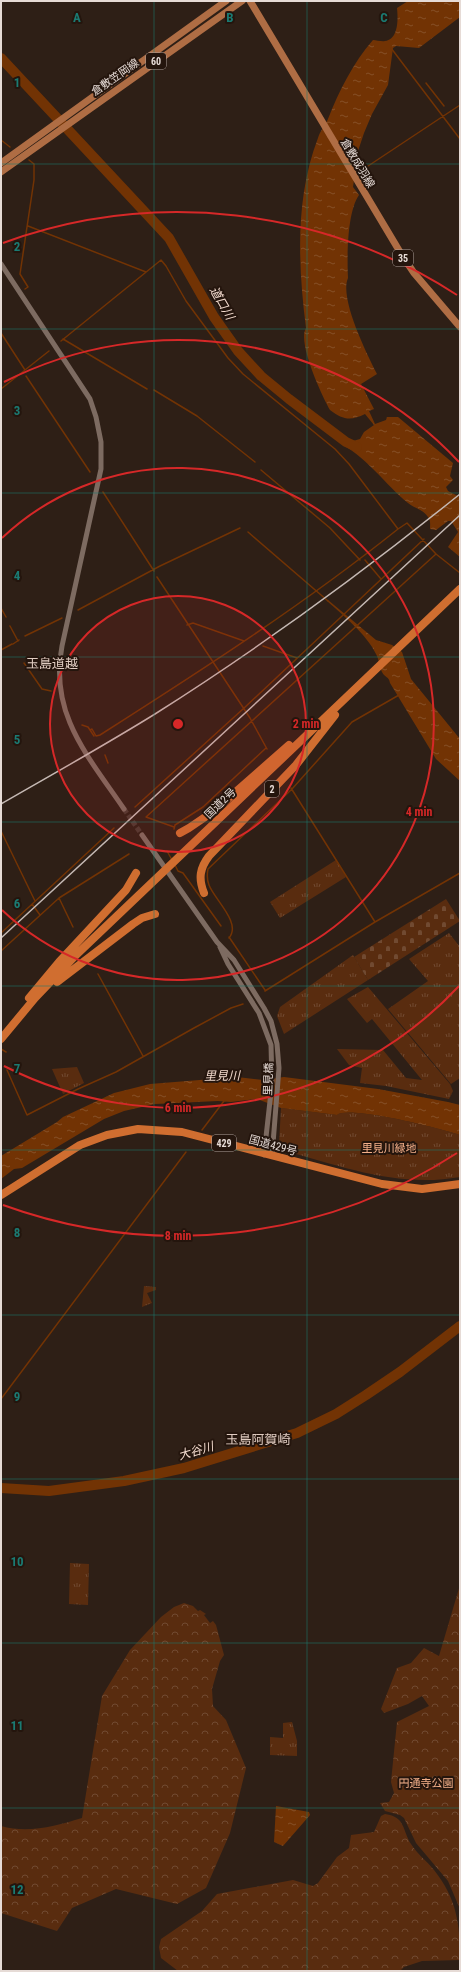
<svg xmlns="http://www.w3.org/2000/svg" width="461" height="1972" font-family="'Roboto Condensed','Noto Sans JP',sans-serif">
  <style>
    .grass { fill: url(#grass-tufts) }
    .forest { fill: url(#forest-crowns) }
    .cemetery { fill: url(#cemetery-stones) }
    .water { fill: url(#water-ripples) }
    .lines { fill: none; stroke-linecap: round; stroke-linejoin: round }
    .stream { stroke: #723304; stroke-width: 1.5 }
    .river { stroke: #723304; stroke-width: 10 }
    .minor-tunnel { stroke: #4a3b33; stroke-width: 5; stroke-dasharray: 5 2.5; stroke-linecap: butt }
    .minor { stroke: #7d6b61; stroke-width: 5 }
    .major { stroke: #af6d44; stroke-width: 7 }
    .highway { stroke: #d06e30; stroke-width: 8 }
    .rail { stroke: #c5b9b4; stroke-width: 1.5 }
    .grid { fill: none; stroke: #1a7b73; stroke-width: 1; stroke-opacity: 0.55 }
    .ring { fill: none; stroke: #d62828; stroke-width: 2 }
    .labels { text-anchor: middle; stroke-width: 4; stroke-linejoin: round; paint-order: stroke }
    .shield { fill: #24150d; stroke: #aca09a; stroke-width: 1 }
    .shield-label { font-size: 10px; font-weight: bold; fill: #e6dbd6 }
    .street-label { font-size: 11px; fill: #e6dbd6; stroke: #24150d }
    .park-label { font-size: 11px; fill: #f3af89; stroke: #24150d }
    .water-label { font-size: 12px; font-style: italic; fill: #f4dccf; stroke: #24150d }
    .quarter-label { font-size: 13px; fill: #e0ccc1; stroke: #24150d }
    .grid-label { font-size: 13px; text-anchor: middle; font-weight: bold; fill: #1a7b73; stroke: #24150d; stroke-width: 4; stroke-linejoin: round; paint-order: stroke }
    .centre { fill: #d62828; stroke: #24150d; stroke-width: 2 }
    .ring-label { font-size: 12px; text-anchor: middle; font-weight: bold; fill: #d62828; stroke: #24150d; stroke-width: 4; stroke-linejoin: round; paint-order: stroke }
  </style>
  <defs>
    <pattern id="grass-tufts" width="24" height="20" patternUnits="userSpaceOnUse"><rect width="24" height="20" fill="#592c0f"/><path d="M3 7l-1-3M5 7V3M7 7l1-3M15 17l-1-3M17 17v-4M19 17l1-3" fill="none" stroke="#714a31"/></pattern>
    <pattern id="forest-crowns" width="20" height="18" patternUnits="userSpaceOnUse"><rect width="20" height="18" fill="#592c0f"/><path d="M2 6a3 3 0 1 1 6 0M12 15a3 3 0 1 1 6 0" fill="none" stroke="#714a31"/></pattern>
    <pattern id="cemetery-stones" width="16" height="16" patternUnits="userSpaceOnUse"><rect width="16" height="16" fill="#592c0f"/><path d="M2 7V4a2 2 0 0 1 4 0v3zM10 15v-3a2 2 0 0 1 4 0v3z" fill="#714a31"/></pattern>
    <pattern id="water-ripples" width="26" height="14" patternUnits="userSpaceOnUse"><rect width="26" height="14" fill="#723304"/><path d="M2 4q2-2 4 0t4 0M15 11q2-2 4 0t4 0" fill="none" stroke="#865028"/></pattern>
  </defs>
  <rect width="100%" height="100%" fill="#2e1f16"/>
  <!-- grass -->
  <path class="grass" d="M336,860L346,877L280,918L270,902Z
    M449,933L460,947V1078L451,1084L388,1009L428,981L409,959Z
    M353,955L368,980L284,1034L277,1016L280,1007Z
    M368,987L450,1084L453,1091L449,1099L386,1086L360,1083L362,1068L349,1065L337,1049L383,1050L406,1078L422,1080L372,1019L367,1023L347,999Z
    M77,1067L84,1083L63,1094L52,1069Z
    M281,1108L337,1115C349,1105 442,1129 460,1135V1177C400,1188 343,1167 286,1151L281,1149L279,1144Z
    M144,1286L156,1287V1290L147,1293L152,1303L142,1307Z
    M70,1563L89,1564L88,1605L69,1604Z
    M292,1722L297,1741V1756L270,1755V1737L283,1738V1723Z"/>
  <!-- forest -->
  <path class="forest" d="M460,1585V1909L448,1881L416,1843L404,1818L400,1815L385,1811L380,1803L389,1802L394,1793L391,1782L397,1722L429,1706L422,1696L408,1704L384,1713L381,1709L397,1668L411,1663L424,1648L439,1656Z
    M184,1603L193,1606L198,1611L200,1610L206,1614L204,1615L210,1623L213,1621L216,1625L224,1655L220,1661L212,1689L213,1706L226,1720L246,1768L230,1833L206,1888L177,1904L116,1889L72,1908L57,1931L1,1913V1826C28,1834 56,1826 82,1818L102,1696L130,1650L161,1617L174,1607Z
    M385,1814C406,1817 402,1830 411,1844C417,1854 427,1861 434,1870C457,1899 460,1924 460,1960L422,1961L404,1967L400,1971H178L161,1958L159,1947L161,1939L202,1911L217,1894L293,1880L313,1886L318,1883L337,1857L349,1848L351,1835L374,1832L381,1816Z"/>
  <!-- cemetery -->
  <path class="cemetery" d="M446,899L460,921L368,980L354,957Z"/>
  <!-- water -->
  <path class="water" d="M408,1H460V17L419,48L396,46L393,48L388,85L372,114L364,133L358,151L353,187L359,195C347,212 347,257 348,278C339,298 367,354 377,374L361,384L374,409L369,411L375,424L386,420L387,417H398L453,463L450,476L453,480L446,487L448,491L460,497V557L448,547L458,532L451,521H448L436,530L430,529C430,525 431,521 428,517C424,510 414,508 408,503C385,484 369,460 343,445L346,438L353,441L360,439L364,432L374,425L365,414C351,421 343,420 330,410C322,396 297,342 306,328C298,265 295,198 318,138C320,131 325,126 328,119C339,91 353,63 373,40C376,40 382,42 385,41C399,39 398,18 397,8Z
    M328,600L376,640L392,645L402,652L411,679L460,739V781L436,759L390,683C389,676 385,678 382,672C379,666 379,659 376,654C367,635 343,615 327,601Z
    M237,1077L263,1080L284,1077L378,1089L448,1102L460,1105V1135C442,1129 349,1105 337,1115L281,1108L257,1099L231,1102L218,1101L155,1104L124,1111L104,1119L22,1168L14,1169L1,1179V1156L57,1122L63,1117L114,1093L150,1084Z
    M276,1806L309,1812L310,1815L283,1846L274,1842Z"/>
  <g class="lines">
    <!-- stream -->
    <path class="stream" d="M391,48L460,139
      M426,83L444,106
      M1,140L10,147
      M356,174L460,105
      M28,226L146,272
      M25,289L28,287L20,274L34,180V164L29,160
      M1,333L25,370
      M63,339L147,389
      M61,341L161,260L166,266L186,301L228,358L243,374L335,449L349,464L398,529L407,523L436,554L460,573
      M26,376L90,472
      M1,389L49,351
      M154,390L197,416L255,462
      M261,470L330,528L360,560
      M103,492L154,571
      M248,532L328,601
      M365,560L381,579
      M157,577L250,718L267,749
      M1,608L6,617
      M78,610L160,566L240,528
      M187,625L193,623L244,641
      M10,626L18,641
      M25,636L62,618
      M13,644L19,640
      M263,646L297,658
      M1,650L12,644
      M24,663L42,689L51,691
      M82,725L88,727L94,736
      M90,730L92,729L96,736L100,735C202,670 303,605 398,529
      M105,755L108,763
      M135,807L243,709L424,539
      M174,827L146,817L436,554
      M174,829L175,825L203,807L266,748
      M1,831L35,901
      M167,851L172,860
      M175,865L178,871L183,873L221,926
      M59,898L73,927
      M32,904L40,915
      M375,922L460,873
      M1,933L114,828
      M229,937L265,990
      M229,938C242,923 214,899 209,885C207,880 207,874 208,869L292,789L352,722L399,695
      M1,951L59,898L129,854
      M98,974L143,1056
      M265,991L375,922L291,788
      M1,1049L6,1052
      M7,1070L27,1115L78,1089L116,1072L194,1028L231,1008L243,1004
      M202,1130L224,1101
      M1,1399L186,1152"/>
    <!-- river -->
    <path class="river" d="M1,58L169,238L214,317L238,351L261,376L289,399L346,442L357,447
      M1,1488L49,1491L124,1481L184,1468L297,1433L336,1414L366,1395L400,1372L460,1326"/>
    <!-- minor-tunnel -->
    <path class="minor-tunnel" d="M124,809L142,835"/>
    <!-- minor -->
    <path class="minor" d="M1,264L90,399L96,417L101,442V469L62,646C49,714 88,756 124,809
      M142,835L217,942L234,960L264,1008L271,1021L277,1044L279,1068L272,1156
      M220,947L228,964L259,1013L271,1045L272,1083L264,1155"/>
    <!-- major -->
    <path class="major" d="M250,1L400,252L414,273L460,327
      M1,163L226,1
      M1,172L242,1"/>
    <!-- highway -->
    <path class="highway" d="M180,833L189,828L214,811L289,745
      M204,893C198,878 200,868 209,856L296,765L335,715
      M57,982L133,924L142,918L155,914
      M29,998L59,962L126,890L136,873
      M1,1039L35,998L76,955L460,589
      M1,1195L80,1145L107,1135L138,1129L182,1132L382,1184L422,1189L460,1184"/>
    <!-- rail -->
    <path class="rail" d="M1,804C53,774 105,745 155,714C261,647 362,573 460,494
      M1,938L460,515"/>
  </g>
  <!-- grid -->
  <path class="grid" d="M154,1V1971M307,1V1971M1,164H460M1,329H460M1,493H460M1,657H460M1,822H460M1,986H460M1,1150H460M1,1315H460M1,1479H460M1,1643H460M1,1808H460"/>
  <!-- distance rings -->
  <circle cx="178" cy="724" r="128" fill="#d62828" fill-opacity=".12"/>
  <g class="ring">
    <circle cx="178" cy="724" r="128"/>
    <path d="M2 538A256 256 0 1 1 2 910"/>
    <path d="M459 986A384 384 0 0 1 4 1066M4 382A384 384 0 0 1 459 462"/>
    <path d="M457 1153A512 512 0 0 1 3 1205M3 243A512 512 0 0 1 457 295"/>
  </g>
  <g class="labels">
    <!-- shield labels -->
    <g class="shield">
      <rect x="146" y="53" width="20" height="16" rx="3"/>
      <rect x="393" y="250" width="20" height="16" rx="3"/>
      <rect x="265" y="781" width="14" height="16" rx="3"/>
      <rect x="212" y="1135" width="24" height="16" rx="3"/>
    </g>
    <g class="shield-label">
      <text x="156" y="65">60</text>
      <text x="403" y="262">35</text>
      <text x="272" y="793">2</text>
      <text x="224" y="1147">429</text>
    </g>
    <!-- street labels -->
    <g class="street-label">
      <text transform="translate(115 77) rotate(-35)" y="4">倉敷笠岡線</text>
      <text transform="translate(358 163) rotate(59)" y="4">倉敷成羽線</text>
      <text transform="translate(220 803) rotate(-44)" y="4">国道2号</text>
      <text transform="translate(268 1079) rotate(-88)" y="4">里見橋</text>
      <text transform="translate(273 1145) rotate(15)" y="4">国道429号</text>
    </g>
    <!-- park labels -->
    <g class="park-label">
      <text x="389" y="1152">里見川緑地</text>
      <text x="426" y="1787">円通寺公園</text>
    </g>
    <!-- water labels -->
    <g class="water-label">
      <text transform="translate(222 303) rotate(60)" y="4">道口川</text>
      <text transform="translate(222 1076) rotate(-1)" y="4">里見川</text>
      <text transform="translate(196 1451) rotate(-16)" y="4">大谷川</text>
    </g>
    <!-- quarter labels -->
    <g class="quarter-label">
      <text x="52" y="668">玉島道越</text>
      <text x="258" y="1444">玉島阿賀崎</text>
    </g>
  </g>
  <g class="grid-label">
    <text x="77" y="22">A</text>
    <text x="230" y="22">B</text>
    <text x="384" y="22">C</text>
    <text x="17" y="87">1</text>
    <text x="17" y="251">2</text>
    <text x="17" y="415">3</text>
    <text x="17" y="580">4</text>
    <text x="17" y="744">5</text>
    <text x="17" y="908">6</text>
    <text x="17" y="1073">7</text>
    <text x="17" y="1237">8</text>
    <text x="17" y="1401">9</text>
    <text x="17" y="1566">10</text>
    <text x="17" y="1730">11</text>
    <text x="17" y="1894">12</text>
  </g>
  <circle cx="178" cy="724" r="6" class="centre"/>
  <g class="ring-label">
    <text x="306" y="728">2 min</text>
    <text x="419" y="816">4 min</text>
    <text x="178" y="1112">6 min</text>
    <text x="178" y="1240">8 min</text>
  </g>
  <!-- border -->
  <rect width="461" height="1972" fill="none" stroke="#e6dbd6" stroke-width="4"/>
</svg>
